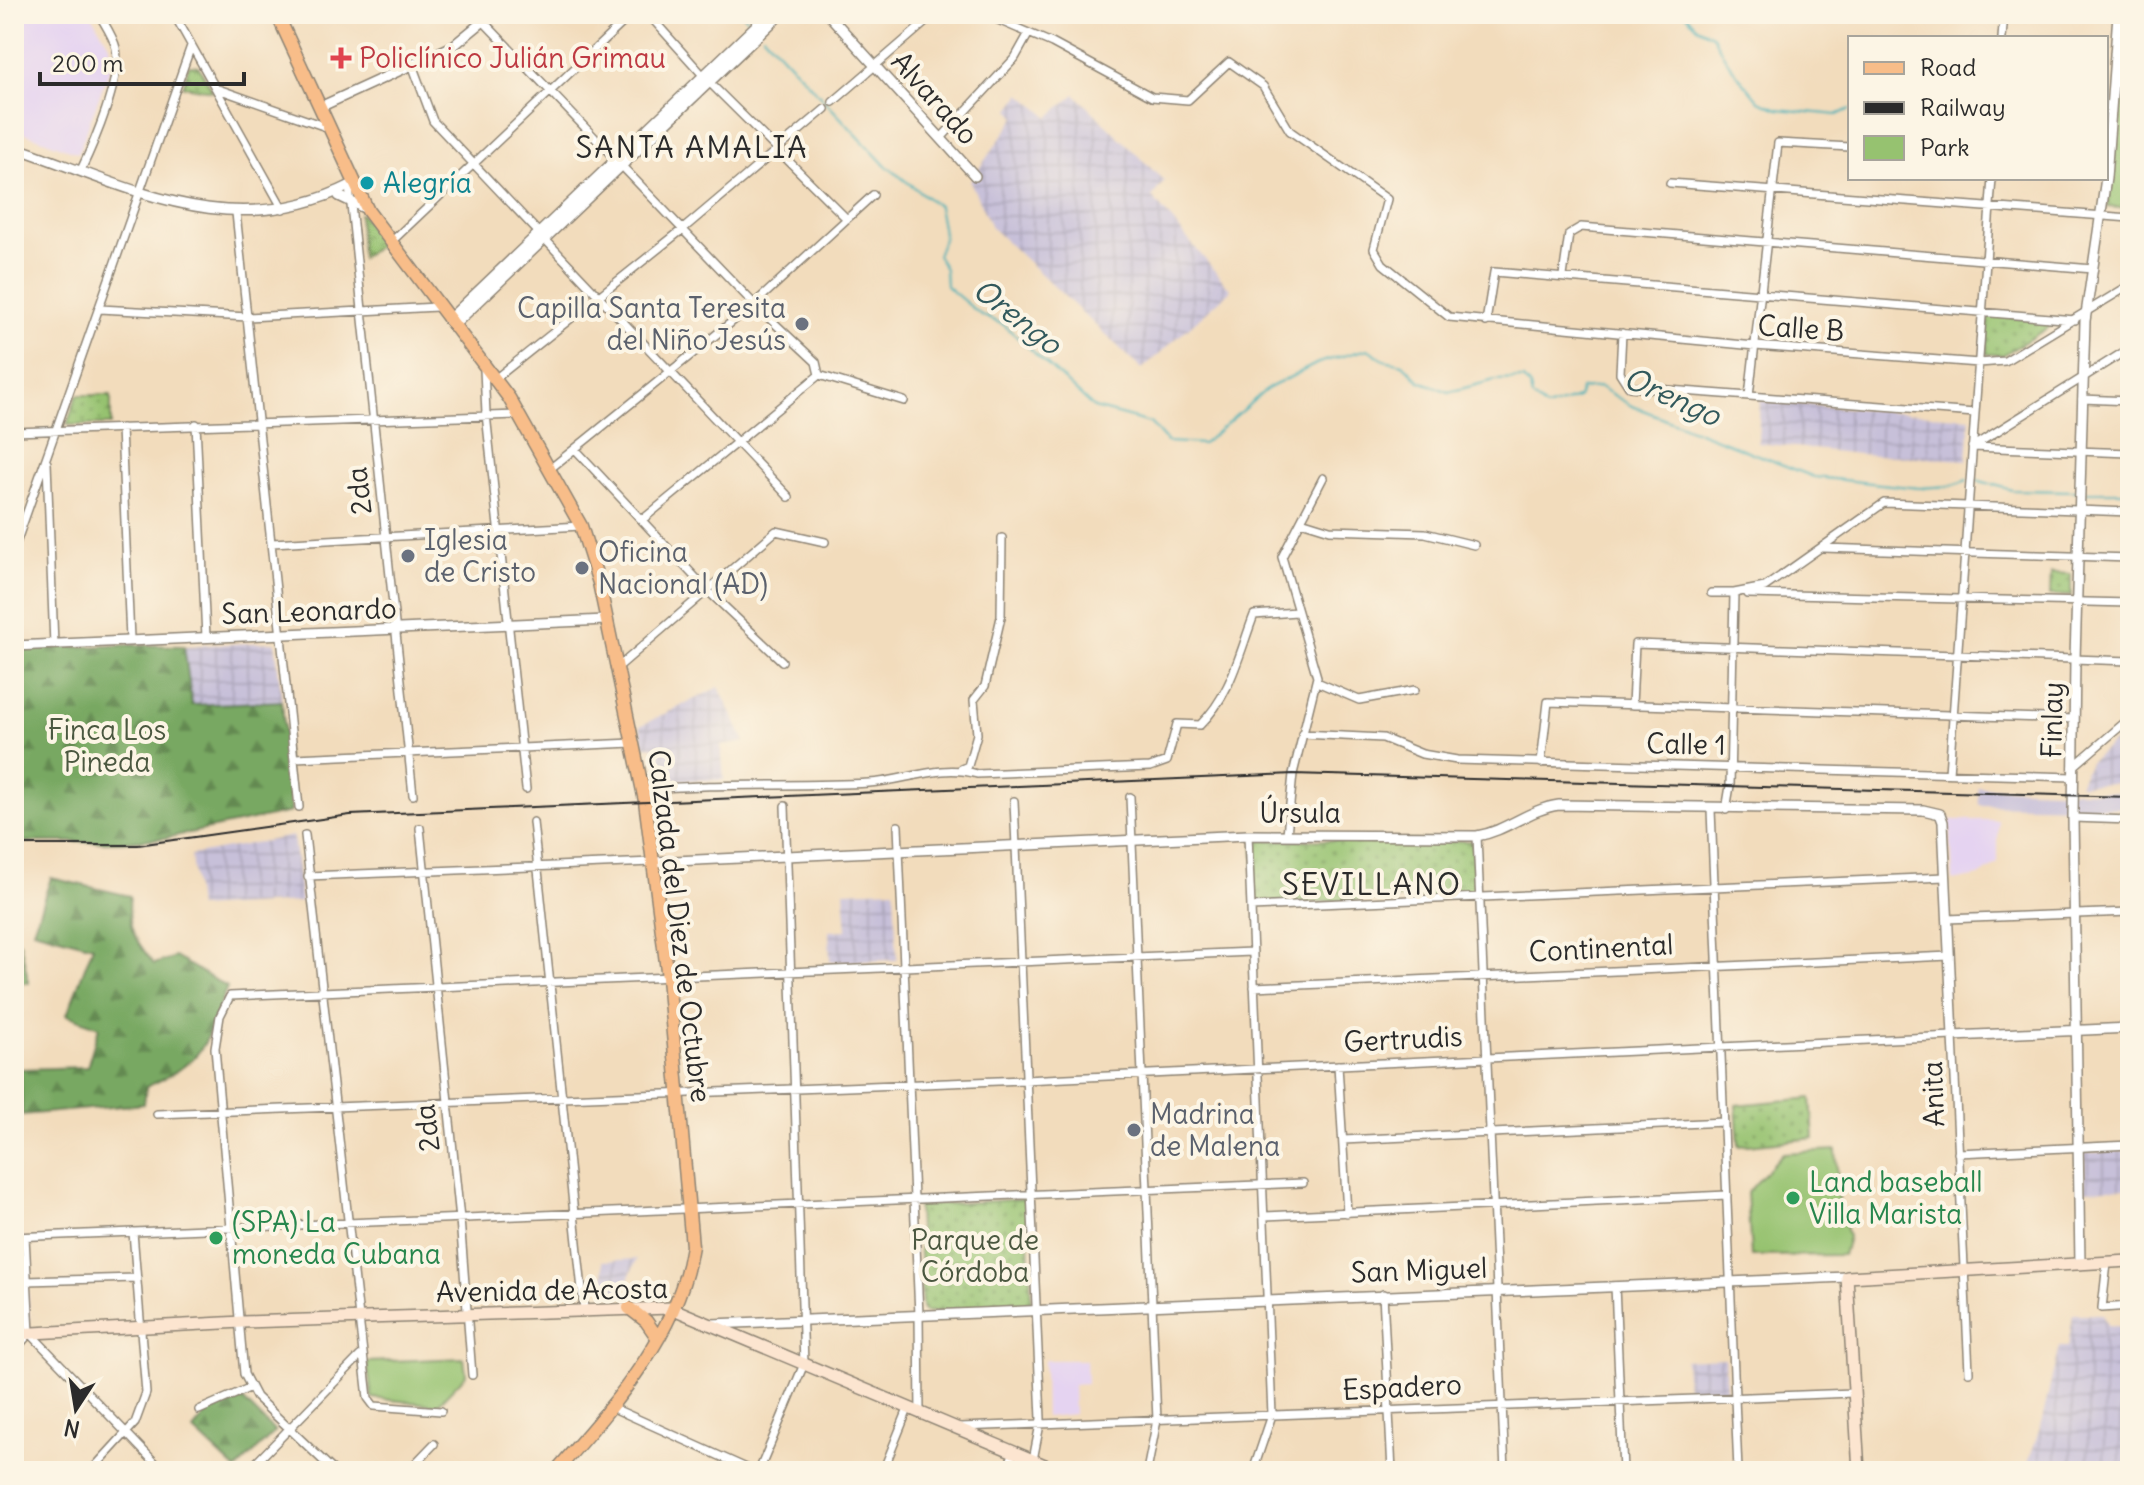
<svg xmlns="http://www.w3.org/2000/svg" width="2144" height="1485" font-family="Delius,sans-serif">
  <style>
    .built { fill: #e5d3f1 }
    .industrial { fill: url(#industrial-grid) }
    .railway { fill: #c7c0d9 }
    .green { fill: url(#green-dots); stroke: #60764e; stroke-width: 2 }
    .forest { fill: url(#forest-firs); stroke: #526a46; stroke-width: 2 }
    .pitch { fill: #96c270; stroke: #60764e; stroke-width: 2 }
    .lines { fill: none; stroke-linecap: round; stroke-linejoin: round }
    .stream { stroke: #3eafb7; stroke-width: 2 }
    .minor-casing { stroke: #8e8474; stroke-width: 10 }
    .tertiary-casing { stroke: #8e8474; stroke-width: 12 }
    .secondary-casing { stroke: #8e8474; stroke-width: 14 }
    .primary-casing { stroke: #8e8474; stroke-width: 15 }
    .minor { stroke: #fff; stroke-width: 7 }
    .tertiary { stroke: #fff; stroke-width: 9 }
    .secondary { stroke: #fce5d0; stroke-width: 11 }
    .primary { stroke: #f8bd89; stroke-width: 12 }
    .rail { stroke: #2b2b2b; stroke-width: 2 }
    .health-dot { fill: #e0444e; stroke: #fcf5e5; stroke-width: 3 }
    .culture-dot { fill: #0f9aa8; stroke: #fcf5e5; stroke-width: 3 }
    .worship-dot { fill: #6b7280; stroke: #fcf5e5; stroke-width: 3 }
    .leisure-dot { fill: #2e9e5b; stroke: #fcf5e5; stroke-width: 3 }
    .labels { text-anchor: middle; stroke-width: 8; stroke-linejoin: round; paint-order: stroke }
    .health-label { font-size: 28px; fill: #be3a42; stroke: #fcf5e5; text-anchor: start }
    .street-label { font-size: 28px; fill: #2b2b2b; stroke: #fcf5e5 }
    .culture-label { font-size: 28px; fill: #0d838f; stroke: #fcf5e5; text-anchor: start }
    .worship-label { font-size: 28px; fill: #5b616d; stroke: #fcf5e5; text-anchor: start }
    .park-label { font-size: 28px; fill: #4b5840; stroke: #fcf5e5 }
    .leisure-label { font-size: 28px; fill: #27864d; stroke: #fcf5e5; text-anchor: start }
    .neighbourhood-label { font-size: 30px; letter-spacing: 2px; fill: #2b2b2b; stroke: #fcf5e5 }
    .water-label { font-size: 30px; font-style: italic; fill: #32595c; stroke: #fcf5e5 }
  </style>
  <defs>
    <pattern id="industrial-grid" width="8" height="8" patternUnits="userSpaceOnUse" patternTransform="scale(2)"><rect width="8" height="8" fill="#c7c0d9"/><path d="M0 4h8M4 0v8" fill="none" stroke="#aba5ba"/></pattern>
    <pattern id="green-dots" width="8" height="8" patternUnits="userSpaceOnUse" patternTransform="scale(2)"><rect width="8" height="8" fill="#96c270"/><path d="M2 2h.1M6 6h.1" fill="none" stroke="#7b9e5c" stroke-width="1.8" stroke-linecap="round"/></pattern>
    <pattern id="forest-firs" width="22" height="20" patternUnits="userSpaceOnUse" patternTransform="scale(2)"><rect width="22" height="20" fill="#78a862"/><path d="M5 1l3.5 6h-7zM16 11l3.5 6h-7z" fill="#638951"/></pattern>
  </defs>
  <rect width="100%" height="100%" fill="#fcf5e5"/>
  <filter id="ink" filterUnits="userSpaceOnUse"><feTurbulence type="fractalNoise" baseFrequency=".0125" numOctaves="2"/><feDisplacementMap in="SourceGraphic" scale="16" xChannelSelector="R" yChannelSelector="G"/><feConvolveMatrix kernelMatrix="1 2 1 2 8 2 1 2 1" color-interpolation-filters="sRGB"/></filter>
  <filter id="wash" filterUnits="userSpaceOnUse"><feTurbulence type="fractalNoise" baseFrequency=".006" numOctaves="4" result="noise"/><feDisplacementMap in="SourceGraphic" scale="32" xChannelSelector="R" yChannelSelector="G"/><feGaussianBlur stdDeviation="1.8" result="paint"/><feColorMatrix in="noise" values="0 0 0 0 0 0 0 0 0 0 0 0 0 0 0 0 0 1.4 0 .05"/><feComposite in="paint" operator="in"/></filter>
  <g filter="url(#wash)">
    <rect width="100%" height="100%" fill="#f2dcbc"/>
    <!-- built -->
    <path class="built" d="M14,14H91L110,46V68L78,153L14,129Z
      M1950,820H1998V863L1979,876L1953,881Z
      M14,1237H25L30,1333L14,1334Z
      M1044,1360H1086L1087,1384L1073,1385L1074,1414L1045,1417Z"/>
    <!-- industrial -->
    <path class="industrial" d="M1021,94L1049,117L1075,94L1164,181L1152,197L1231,290L1142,369L991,227L970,181L1016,117L1010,109Z
      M1760,401L1970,418L1967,460L1859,454L1758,443Z
      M275,642L282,701L191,705L184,646Z
      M719,687L745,742L721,746L724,780H666L658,747L644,746L640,726Z
      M2130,729V783L2079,784L2089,762Z
      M293,836L301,902L197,908L191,855Z
      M894,889L897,960L830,962L829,931L847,930L844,891Z
      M2130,1151V1188L2085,1190L2084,1153Z
      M637,1259L622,1293L605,1295L603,1261Z
      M2073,1314H2102L2107,1325L2130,1328V1471H2025L2041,1425L2059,1347H2068Z
      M1724,1358L1726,1389L1687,1390L1685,1360Z"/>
    <!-- railway -->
    <path class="railway" d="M1978,787L2130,793V808L1979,805Z"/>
    <!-- green -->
    <path class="green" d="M189,65L198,66L213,91L183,86Z
      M359,214L363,215L381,244L361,258Z
      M1988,315L2057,322L2003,355L1986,354Z
      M77,395H111V425H67Z
      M2051,573L2071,574V596L2050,595Z
      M1254,840L1472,841L1475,896L1254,904Z
      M1811,1098L1814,1138L1739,1146L1736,1105Z
      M1024,1199L1028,1201L1031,1308L925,1312L922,1308L918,1206Z"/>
    <!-- forest -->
    <path class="forest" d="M134,645L184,646L192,705L282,701L291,812L165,838L119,842H14V649Z
      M51,878L130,896C126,927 135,940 154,964L175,957L227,987C203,1047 208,1059 146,1087L144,1104L22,1115L20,1069L87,1067L99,1027L67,1015L93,946L33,930Z
      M14,937L20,942L29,983H14Z
      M242,1399L275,1432L236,1470L193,1430L208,1412Z"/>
    <!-- pitch -->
    <path class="pitch" d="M2122,60L2130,61V209L2108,207Z
      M1836,1150L1839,1203L1848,1237L1843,1255L1751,1256L1747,1193L1783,1153Z
      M464,1358L466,1375L437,1405L372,1398L367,1362Z"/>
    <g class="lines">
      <!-- stream -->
      <path class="stream" d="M743,14L753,25
        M1685,14L1697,27L1712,35L1729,64L1759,101L1778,109L1837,115L1850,109
        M763,35L884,164L938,206L944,237L937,255L945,269L946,286L981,315L1004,325L1094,408L1150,423L1167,442L1203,444L1267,389L1318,363L1368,349L1384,360L1403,364L1420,381L1449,392L1495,380L1523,379L1530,387L1532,397L1546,408L1578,398L1581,389L1600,387L1630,405L1814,477L1919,488L1951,486L1967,480
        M1973,479L2012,490L2077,491
        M2083,492H2130"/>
    </g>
  </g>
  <g filter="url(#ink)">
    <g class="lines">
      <defs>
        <path id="minor" d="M174,14L283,209
          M648,14L709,82L847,219
          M984,14L1052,43L1152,97L1188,100L1229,62L1263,86L1290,131L1387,199L1374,249L1383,264L1449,317L1755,346L1979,363L2005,361L2130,285
          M484,22L754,304L816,362L819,375
          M2002,38L2004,14
          M413,67L433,121L789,497
          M218,89L329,128
          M833,102L935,14
          M942,137L1015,58L1029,33
          M81,170C94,143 122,78 116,48C113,36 105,25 99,14
          M1670,183L2130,218
          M349,186L413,795
          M236,213L299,807
          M390,243L632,14
          M1563,276L1569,234L1581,227L2093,269
          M100,309L248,317L437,307
          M1486,322L1494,272L2075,320
          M1622,333L1620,373L1629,387L1975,413
          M484,369L486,414L526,789
          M819,375L904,401
          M495,379L683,229L825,109
          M1749,396L1778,143L1850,147
          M2082,399L2130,401
          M196,424L206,637
          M121,428L130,639
          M14,432L518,415
          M1972,447L2130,348
          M1972,447L2130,453
          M576,450L708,591L782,661
          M47,463L54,645
          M551,468L754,304L873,195
          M642,520L819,375
          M1301,521L1330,530L1425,533L1474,545
          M272,543L581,526
          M1823,548L2130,558
          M14,549L191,46
          M1711,593H1736
          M1734,593L1765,587L1884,503L2130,512
          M1748,594L2130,603
          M616,669L776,531L825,542
          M1317,682L1359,700L1415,690
          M1632,705L1635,644L2130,661
          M1302,734L1383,738L1422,754L1457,760L2073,777
          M295,758L633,743
          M1541,763L1548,702L2074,719
          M2073,767L2130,718
          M961,769L968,766L977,734L974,700L985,686L1001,617L1002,538
          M1949,773L1992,178
          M643,790C717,782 794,787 869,783C905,781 941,763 977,774L1150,767L1167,761L1177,724L1200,725C1231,695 1239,654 1254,615L1297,612
          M1130,797L1157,1420L1147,1471
          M1014,801L1041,1419L1033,1460
          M1711,810L1738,1471
          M1726,810L1730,786L1734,593
          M2073,818L2130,820
          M533,822L584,1309
          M898,826L919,1315L920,1414
          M420,828L460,1219L472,1375
          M1287,834L1293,774L1317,677L1282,557L1323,478
          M305,835L368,1398L374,1406L441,1411
          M1248,835L1272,1415L1253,1471
          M1477,836L1505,1471
          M308,876L653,862
          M1251,907L1945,877
          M1947,919L2130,912
          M1254,987L1950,956
          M1338,1065L1347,1213
          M157,1114L1024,1080L1953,1036L1969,1372
          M1343,1140L1724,1122
          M1958,1153L2130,1145
          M1265,1216L1727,1195
          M14,1237L1303,1183
          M25,1237L30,1333L163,1471
          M2107,1263L2102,1308L2130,1306
          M26,1281L137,1278
          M1615,1286L1623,1471
          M1383,1294L1392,1471
          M14,1351L30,1333
          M611,1407L753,1471
          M199,1410L249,1388
          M960,1427L1853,1393
          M91,1471L135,1423L146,1393L133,1232
          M248,1471L360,1356
          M334,1471L256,1397L244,1374L215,1048L220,1016L230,996L1252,952
          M408,1471L434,1444
          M759,1471L804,1364L785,806
          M883,1471L908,1409
          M1006,1471L1014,1452"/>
        <path id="tertiary" d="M828,14L975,176
          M2115,53L2130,55
          M320,107L453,46L492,14
          M14,147C133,188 233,245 353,184
          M2106,178L2118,14
          M339,196L364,208
          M448,320L768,14
          M453,326L781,14
          M14,646L606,620
          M653,862L1248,835L1477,836C1507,831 1529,809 1559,805L1923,810L1940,814L1943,822L1953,1036L2130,1028
          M2080,1264L2073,818L2075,659L2085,321L2106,178
          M712,1324L1847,1277"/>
        <path id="secondary" d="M14,1334L242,1322L671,1308L1059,1471
          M1859,1471L1847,1277L2130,1261"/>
        <path id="primary" d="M277,14L368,211L509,398L581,526L599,583L645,801L668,978L692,1246C679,1334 612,1407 556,1471
          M629,1308L646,1321L657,1337"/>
      </defs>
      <!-- minor casing -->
      <use href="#minor" class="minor-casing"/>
      <!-- tertiary casing -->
      <use href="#tertiary" class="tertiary-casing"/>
      <!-- secondary casing -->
      <use href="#secondary" class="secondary-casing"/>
      <!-- primary casing -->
      <use href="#primary" class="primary-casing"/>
      <!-- minor -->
      <use href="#minor" class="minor"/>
      <!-- tertiary -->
      <use href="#tertiary" class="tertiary"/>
      <!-- secondary -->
      <use href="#secondary" class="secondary"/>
      <!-- primary -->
      <use href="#primary" class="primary"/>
      <!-- rail -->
      <path class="rail" d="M14,845H138L350,815L1293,774L2130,797"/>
    </g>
  </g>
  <!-- markers -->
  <path class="health-dot" d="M337 46h8v8h8v8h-8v8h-8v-8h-8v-8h8z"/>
  <circle class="culture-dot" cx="367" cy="183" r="8"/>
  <g class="worship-dot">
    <circle cx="802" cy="324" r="8"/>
    <circle cx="408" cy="556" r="8"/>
    <circle cx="582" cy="568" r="8"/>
    <circle cx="1134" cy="1130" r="8"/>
  </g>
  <g class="leisure-dot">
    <circle cx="1793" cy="1198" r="8"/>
    <circle cx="216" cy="1238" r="8"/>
  </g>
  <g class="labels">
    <!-- health labels -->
    <g class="health-label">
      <text x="359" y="68">Policlínico Julián Grimau</text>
    </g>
    <!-- street labels -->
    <g class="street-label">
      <text transform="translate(935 98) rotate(48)" y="10">Alvarado</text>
      <text transform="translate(1801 328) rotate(4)" y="10">Calle B</text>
      <text transform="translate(359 491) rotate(-97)" y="10">2da</text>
      <text transform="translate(309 611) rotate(-2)" y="10">San Leonardo</text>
      <text transform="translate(2052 720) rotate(-89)" y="10">Finlay</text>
      <text transform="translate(1686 744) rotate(1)" y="10">Calle 1</text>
      <text x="1300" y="823">Úrsula</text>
      <text transform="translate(680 926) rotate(83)" y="10">Calzada del Diez de Octubre</text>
      <text transform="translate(1601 948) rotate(-3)" y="10">Continental</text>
      <text transform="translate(1403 1039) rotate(-3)" y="10">Gertrudis</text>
      <text transform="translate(1933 1094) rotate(-92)" y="10">Anita</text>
      <text transform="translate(427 1128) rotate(-97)" y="10">2da</text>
      <text transform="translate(1419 1270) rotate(-2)" y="10">San Miguel</text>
      <text transform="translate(552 1290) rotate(-1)" y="10">Avenida de Acosta</text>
      <text transform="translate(1402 1387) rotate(-3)" y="10">Espadero</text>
    </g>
    <!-- culture labels -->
    <g class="culture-label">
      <text x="383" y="193">Alegría</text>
    </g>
    <!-- worship labels -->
    <g class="worship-label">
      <text x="786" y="318" text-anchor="end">Capilla Santa Teresita<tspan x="786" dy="32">del Niño Jesús</tspan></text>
      <text x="424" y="550">Iglesia<tspan x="424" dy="32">de Cristo</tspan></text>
      <text x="598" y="562">Oficina<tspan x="598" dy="32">Nacional (AD)</tspan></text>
      <text x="1150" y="1124">Madrina<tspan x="1150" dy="32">de Malena</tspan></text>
    </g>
    <!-- park labels -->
    <g class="park-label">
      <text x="107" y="740">Finca Los<tspan x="107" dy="32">Pineda</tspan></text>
      <text x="975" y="1250">Parque de<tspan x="975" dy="32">Córdoba</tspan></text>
    </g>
    <!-- leisure labels -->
    <g class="leisure-label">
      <text x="1809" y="1192">Land baseball<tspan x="1809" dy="32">Villa Marista</tspan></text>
      <text x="232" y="1232">(SPA) La<tspan x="232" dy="32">moneda Cubana</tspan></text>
    </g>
    <!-- neighbourhood labels -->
    <g class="neighbourhood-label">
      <text x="692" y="158">SANTA AMALIA</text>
      <text x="1372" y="895">SEVILLANO</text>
    </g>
    <!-- water labels -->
    <g class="water-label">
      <text transform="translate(1017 317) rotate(38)" y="10">Orengo</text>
      <text transform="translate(1672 397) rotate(24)" y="10">Orengo</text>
    </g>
  </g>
  <!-- margin -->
  <rect width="2144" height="1485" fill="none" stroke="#fcf5e5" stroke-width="48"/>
  <!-- legend -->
  <rect x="1848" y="36" width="260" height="144" fill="#fcf5e5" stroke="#a8a49b" stroke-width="2"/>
  <rect x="1864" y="62" width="40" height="12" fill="#f8bd89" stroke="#a8a49b" stroke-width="2"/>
  <text x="1920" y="76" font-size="24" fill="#2b2b2b">Road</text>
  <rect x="1864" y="102" width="40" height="12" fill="#2b2b2b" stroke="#a8a49b" stroke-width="2"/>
  <text x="1920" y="116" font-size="24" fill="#2b2b2b">Railway</text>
  <rect x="1864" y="136" width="40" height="24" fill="#96c270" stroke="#a8a49b" stroke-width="2"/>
  <text x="1920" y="156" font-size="24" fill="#2b2b2b">Park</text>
  <!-- north arrow -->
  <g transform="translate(76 1409) rotate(192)" stroke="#fcf5e5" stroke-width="6" paint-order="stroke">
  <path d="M0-6L14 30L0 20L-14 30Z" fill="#2b2b2b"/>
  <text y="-12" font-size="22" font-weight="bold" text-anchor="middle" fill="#2b2b2b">N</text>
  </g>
  <!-- scale -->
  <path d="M40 72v12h204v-12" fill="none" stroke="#2b2b2b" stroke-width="4"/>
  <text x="52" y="72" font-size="24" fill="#2b2b2b" stroke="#fcf5e5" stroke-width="6" paint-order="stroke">200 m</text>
</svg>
